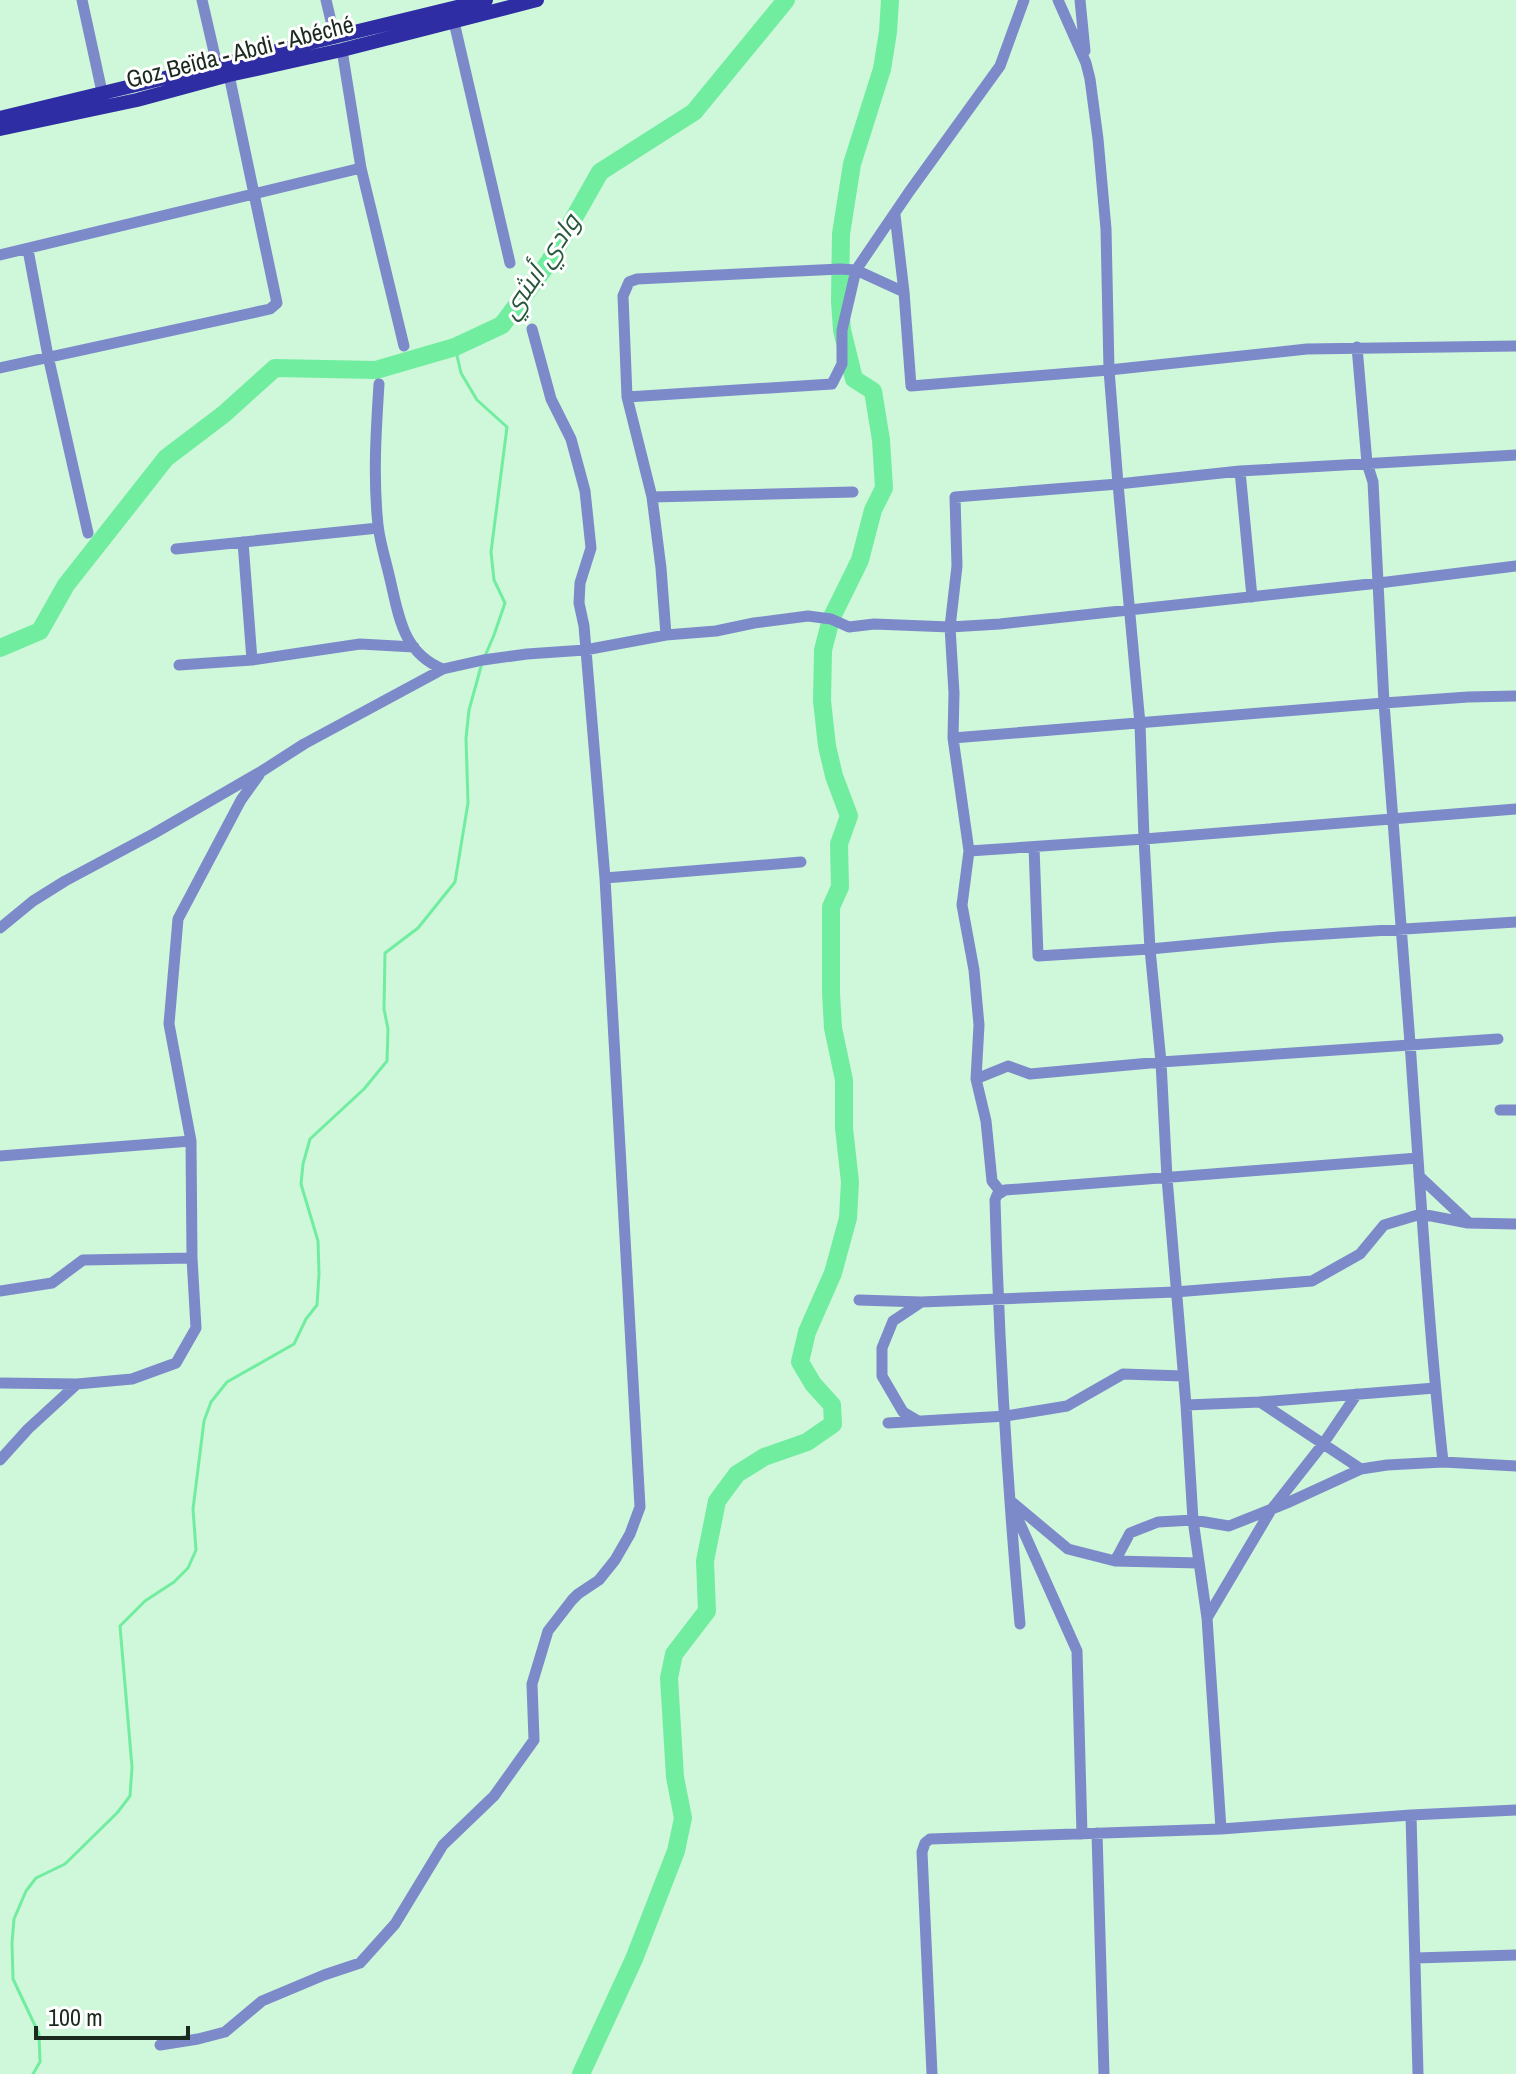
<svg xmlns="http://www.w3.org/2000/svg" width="1516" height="2074" font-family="'Archivo Narrow',Cairo,sans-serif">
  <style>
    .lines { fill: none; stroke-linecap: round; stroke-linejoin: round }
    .stream { stroke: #71eda0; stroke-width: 3 }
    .river { stroke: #71eda0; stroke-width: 18 }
    .minor { stroke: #7c8aca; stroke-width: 11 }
    .major { stroke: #2e2da4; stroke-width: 14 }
    .labels { text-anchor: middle; stroke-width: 6; stroke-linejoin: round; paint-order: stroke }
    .street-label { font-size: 24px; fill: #1b2a1f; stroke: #fff }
    .water-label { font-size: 26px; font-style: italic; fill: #27583a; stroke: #fff }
  </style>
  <rect width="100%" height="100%" fill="#cff7da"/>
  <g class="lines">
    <!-- stream -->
    <path class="stream" d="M455,347L461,373L477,400L507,427L491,552L494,580L505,603L494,635L485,656
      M33,2074L40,2062L39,2034L13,1979L12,1943L14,1919L26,1891L36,1878L65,1864L117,1813L130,1796L132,1767L120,1626L145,1601L174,1582L188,1568L196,1550L193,1509L204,1421L211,1402L227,1382L294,1344L306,1319L317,1305L319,1274L318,1241L301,1184L303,1164L310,1139L364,1089L387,1061L388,1029L384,1009L385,953L418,928L455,882L468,803L466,738L469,710L482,663"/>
    <!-- river -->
    <path class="river" d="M0,648L40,631L66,585L166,458L224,414L275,368L376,370L455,347L502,325L549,262L600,172L694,112L786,0
      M581,2074L634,1959L676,1851L683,1818L675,1777L669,1678L674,1654L707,1611L705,1561L717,1501L737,1474L764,1457L807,1442L833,1424L832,1405L813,1384L800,1362L807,1332L833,1273L848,1218L850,1182L844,1128V1080L833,1028L831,993V907L840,887L839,844L849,816L834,776L827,746L822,701L823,650L831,619L860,560L873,510L884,488L881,440L873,391L854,379L842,330L840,301L841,234L852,164L882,69L888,32L890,0"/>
    <!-- minor -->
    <path class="minor" d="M82,0L104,101
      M202,0L217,65
      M326,0L335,38
      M1058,0L1086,63L1090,79L1098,139L1106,229L1109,370L1118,484L1140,724L1144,839L1150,949L1161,1062L1167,1178L1186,1405L1193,1520L1207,1618L1221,1829
      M1080,0L1085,51
      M454,22L510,263
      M342,50L361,168L404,346
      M895,215L904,292
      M28,250L48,356L88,533
      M0,255L361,168
      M1357,347L1367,463L1373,482L1384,703L1468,697L1516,696
      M0,368L270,309L277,303L229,75
      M379,384C376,431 373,478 378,525C380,543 386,561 390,579C399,617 403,653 443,669
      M627,397L832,384L842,364V330L856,270L909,192L1000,66L1024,0
      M1516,455L1240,471L1118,484L955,497L957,566L950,627L954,693L953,738L969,851L1144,839L1516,809
      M1240,471L1252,597
      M652,497L853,492
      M243,542L252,660
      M176,549L378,528
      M666,635L661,568L652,497L627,397L623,296L629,282L637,279L840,269L856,270L904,292L911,386L1109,370L1307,349L1516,346
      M179,665L252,660L360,644L414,647
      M953,738L1384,703C1392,817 1402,930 1410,1043C1420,1183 1428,1322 1443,1462
      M1034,847L1038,956L1150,949L1278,937L1516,922
      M969,851L962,905L974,970L979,1025L976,1079L986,1121L992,1181L1000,1191
      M605,878L801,862
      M0,928L33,901L65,881L153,834L262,771L304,744L443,669L483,660L527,654L585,650L666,635L716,631L754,623L808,616L831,619L849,627L874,624L950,627L1000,624L1379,583L1516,566
      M976,1079L1008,1066L1030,1074L1161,1062L1498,1039
      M1500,1110H1516
      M0,1156L191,1141
      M1419,1176L1468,1222
      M0,1291L52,1283L83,1260L192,1258
      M859,1300L921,1302L1175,1292L1312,1281L1360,1254L1384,1225L1421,1214L1468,1223L1516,1224
      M0,1383L77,1384
      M1260,1402L1361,1469
      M1186,1405L1260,1402L1435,1388
      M918,1421L903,1412L882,1376V1348L893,1321L920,1303
      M888,1423L1006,1416L1067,1406L1123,1374L1183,1376
      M0,1460L28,1429L77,1384L132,1379L176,1363L196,1328L192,1258L191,1141L169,1024L178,919L241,800L259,775
      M1013,1503L1068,1549L1115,1561L1199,1563
      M1013,1508L1077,1651L1082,1834
      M1115,1561L1130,1533L1158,1522L1193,1520L1229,1526L1287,1503L1361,1469L1387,1465L1443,1462L1516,1466
      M1207,1618L1271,1510L1323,1444L1357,1394
      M1020,1624C1007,1483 999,1342 995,1200L997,1195L1005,1190L1418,1158
      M1411,1815L1418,2074
      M1097,1833L1104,2074
      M1415,1958L1516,1955
      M160,2045L198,2039L225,2032L262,2001L324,1975L360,1963L395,1924L443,1845L494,1796L534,1740L532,1684L548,1631L572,1600L578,1594L599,1580L615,1560L630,1534L640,1507L605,878L584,626L579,603L580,583L591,548L585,491L571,439L551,399L532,329
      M932,2074L922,1852L925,1843L930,1839L1221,1829L1411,1815L1516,1810"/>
    <!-- major -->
    <path class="major" d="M0,118L486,0
      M0,129L137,100L229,75L342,50L537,0"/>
  </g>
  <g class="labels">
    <!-- street labels -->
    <g class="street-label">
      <text transform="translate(240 52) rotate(-14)" y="8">Goz Beïda - Abdi - Abéché</text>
    </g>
    <!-- water labels -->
    <g class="water-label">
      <text transform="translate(540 266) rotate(-56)" y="9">وادي أبشي</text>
    </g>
  </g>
  <!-- scale -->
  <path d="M36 2026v12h152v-12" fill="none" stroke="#1b2a1f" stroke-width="4"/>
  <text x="48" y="2026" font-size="24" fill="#1b2a1f" stroke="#ffffff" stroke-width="6" paint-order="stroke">100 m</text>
</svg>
